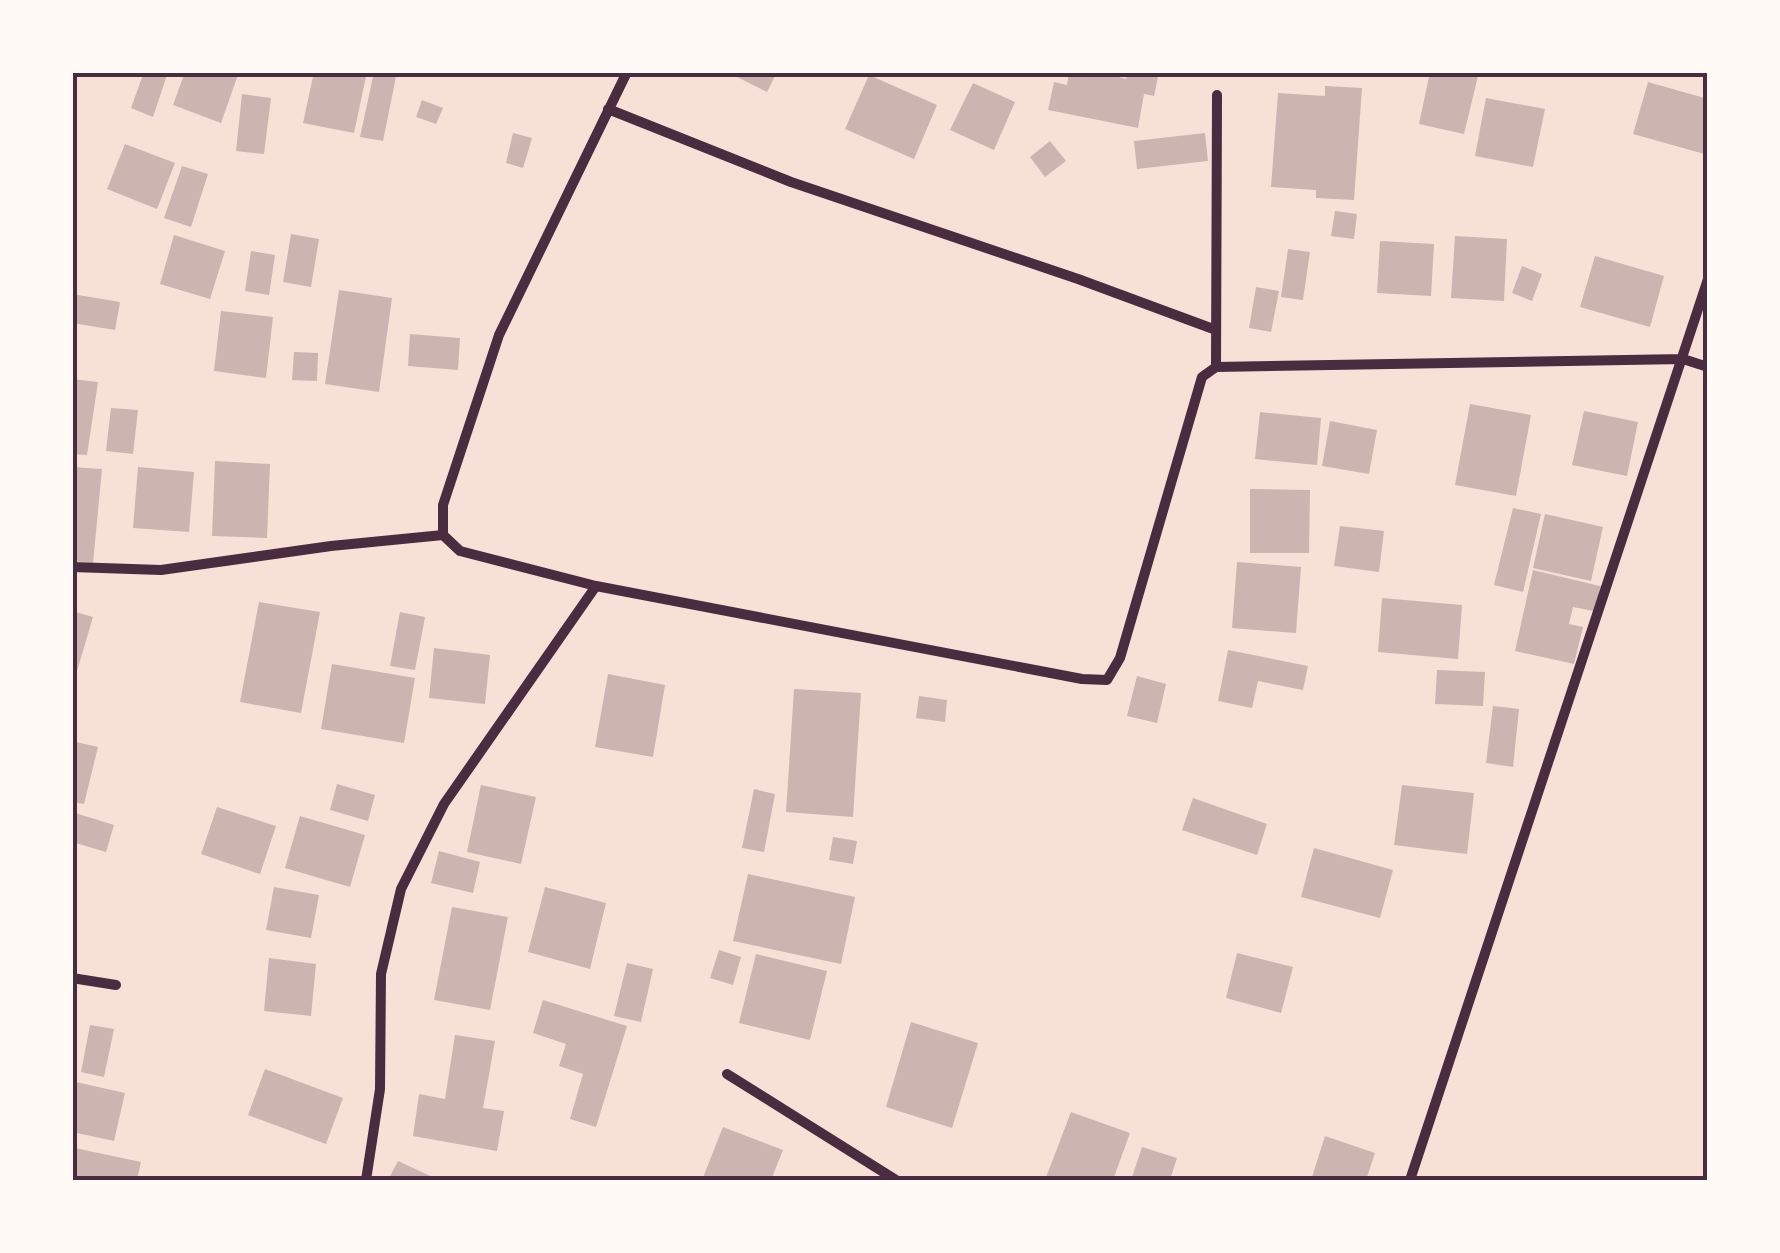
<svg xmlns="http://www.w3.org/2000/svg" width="1780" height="1253" font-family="Karla,sans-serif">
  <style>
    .building { fill: #ccb4b1 }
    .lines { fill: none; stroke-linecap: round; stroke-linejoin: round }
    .minor { stroke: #4a2c40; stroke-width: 10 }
    .neatline { fill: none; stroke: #4a2c40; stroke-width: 4 }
  </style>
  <rect width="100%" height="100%" fill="#f7e1d7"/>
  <!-- building -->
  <path class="building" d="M144,72H168L153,117L131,108Z
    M185,72H239L221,123L173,105Z
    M314,72H367L354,133L303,123Z
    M374,72H397L383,141L360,137Z
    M727,72H777L767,92Z
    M1069,72H1101L1126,79L1128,72H1159L1154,96L1144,94L1138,128L1048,110L1054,82L1067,85Z
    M1430,72L1478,76L1464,134L1419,124Z
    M869,75L937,105L914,159L845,129Z
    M1648,82L1708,99V155L1633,134Z
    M973,83L1015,102L994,150L950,130Z
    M1325,86L1362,88L1354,200L1316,198V190L1271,187L1278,93L1325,96Z
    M242,94L271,98L264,154L236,151Z
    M1486,98L1545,109L1533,167L1475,156Z
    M422,100L443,108L436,124L416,117Z
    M513,133L532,138L523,168L506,163Z
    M1205,133L1208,161L1137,169L1134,141Z
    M1050,141L1066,161L1045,177L1030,157Z
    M125,144L175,163L157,209L107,189Z
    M182,166L208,174L191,227L164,218Z
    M1335,211L1357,214L1354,239L1331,236Z
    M291,234L319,239L311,287L283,282Z
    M174,235L225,251L210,299L160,284Z
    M1455,236L1507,239L1504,301L1451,298Z
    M1380,241L1434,244L1431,296L1377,293Z
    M1288,249L1310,252L1303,300L1281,297Z
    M251,251L275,255L269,295L245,291Z
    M1595,256L1664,276L1650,327L1580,307Z
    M1522,266L1542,274L1532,301L1512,293Z
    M1256,287L1279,291L1271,332L1249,328Z
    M339,290L392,298L379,392L325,384Z
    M72,294L120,302L115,330L72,323Z
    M221,311L273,317L266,378L214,371Z
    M410,334L460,338L458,370L408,366Z
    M294,352L318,353L317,381L292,380Z
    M72,379L98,382L87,455L72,454Z
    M1470,404L1531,415L1516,496L1455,485Z
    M111,408L138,410L133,454L106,451Z
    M1584,411L1638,422L1627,476L1572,465Z
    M1260,412L1321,418L1317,465L1255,459Z
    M1330,421L1377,430L1369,474L1322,466Z
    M215,461L270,464L267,538L212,536Z
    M72,467L102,469L93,563L72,561Z
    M138,467L194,472L189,532L133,528Z
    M1250,489L1310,490L1309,553H1250Z
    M1513,508L1541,514L1523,592L1494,585Z
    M1545,514L1603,527L1591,581L1533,568Z
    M1340,526L1384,531L1379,572L1334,566Z
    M1237,562L1301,567L1296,633L1232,628Z
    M1533,570L1604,587L1598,612L1573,607L1569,624L1583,627L1574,664L1515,651Z
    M1382,598L1462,605L1458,659L1378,652Z
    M259,602L320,612L301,713L240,702Z
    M72,611L93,617L77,671L72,670Z
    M400,612L425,617L415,670L390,666Z
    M434,648L490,655L485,704L429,698Z
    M1228,650L1308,666L1303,690L1258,681L1252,708L1218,701Z
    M332,664L415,678L404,743L321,729Z
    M1437,670L1485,672L1483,706L1435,704Z
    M608,674L665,685L653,757L595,747Z
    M1137,676L1166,684L1157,723L1127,716Z
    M794,689L861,693L853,817L786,812Z
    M919,696L947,700L945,722L916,718Z
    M1493,706L1519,709L1513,767L1486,763Z
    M72,741L98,747L84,804L72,802Z
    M337,784L375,795L368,821L330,810Z
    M481,785L536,797L521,864L467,852Z
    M1402,785L1474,793L1467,854L1394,845Z
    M754,789L775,794L764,852L742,848Z
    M1193,798L1267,824L1257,855L1182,830Z
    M217,807L276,826L260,874L201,854Z
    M72,812L114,825L106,852L72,842Z
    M300,816L365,835L350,887L285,868Z
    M833,837L857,841L853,864L829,860Z
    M1314,848L1393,870L1380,918L1301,897Z
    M439,851L480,862L473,893L431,883Z
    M748,874L855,897L841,964L733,941Z
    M274,887L319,895L311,938L266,930Z
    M545,887L606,903L590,969L528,952Z
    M452,907L508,917L490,1010L434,1000Z
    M719,950L741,957L733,985L710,978Z
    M1237,953L1293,967L1281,1013L1226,998Z
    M756,954L827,971L810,1040L739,1023Z
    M269,958L316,964L311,1016L264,1011Z
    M627,963L653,969L641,1022L614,1016Z
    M543,1000L627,1026L596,1127L570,1119L583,1074L559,1066L566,1044L533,1033Z
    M911,1022L978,1043L952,1128L886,1107Z
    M90,1025L114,1029L104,1077L81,1072Z
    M455,1035L495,1041L483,1108L504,1111L497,1151L413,1136L419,1094L445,1099Z
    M265,1069L343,1098L326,1144L248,1115Z
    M76,1082L125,1093L114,1141L72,1132Z
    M1071,1112L1130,1133L1113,1180H1045Z
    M723,1127L783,1150L771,1180H702Z
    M1325,1136L1375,1153L1366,1180H1311Z
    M1142,1147L1177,1158L1170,1180H1131Z
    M75,1148L141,1162L137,1180H72Z
    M398,1161L439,1180H388Z"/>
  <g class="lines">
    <!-- minor -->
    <path class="minor" d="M627,72L499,335L443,505V535L460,551L596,586L1082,679L1107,680L1120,658L1202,377L1216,367L1683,359L1708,367
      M608,109L791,182L1078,279L1216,330
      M1216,367L1217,95
      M72,567L161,570L331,546L443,535
      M72,978L116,985
      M727,1074L896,1180
      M366,1180L380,1089L381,974L401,889L444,804L596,586
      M1410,1180L1708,279"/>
  </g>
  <!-- border -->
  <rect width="1780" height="1253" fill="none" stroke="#fffaf5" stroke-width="150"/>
  <rect x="75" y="75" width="1630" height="1103" class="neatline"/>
</svg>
